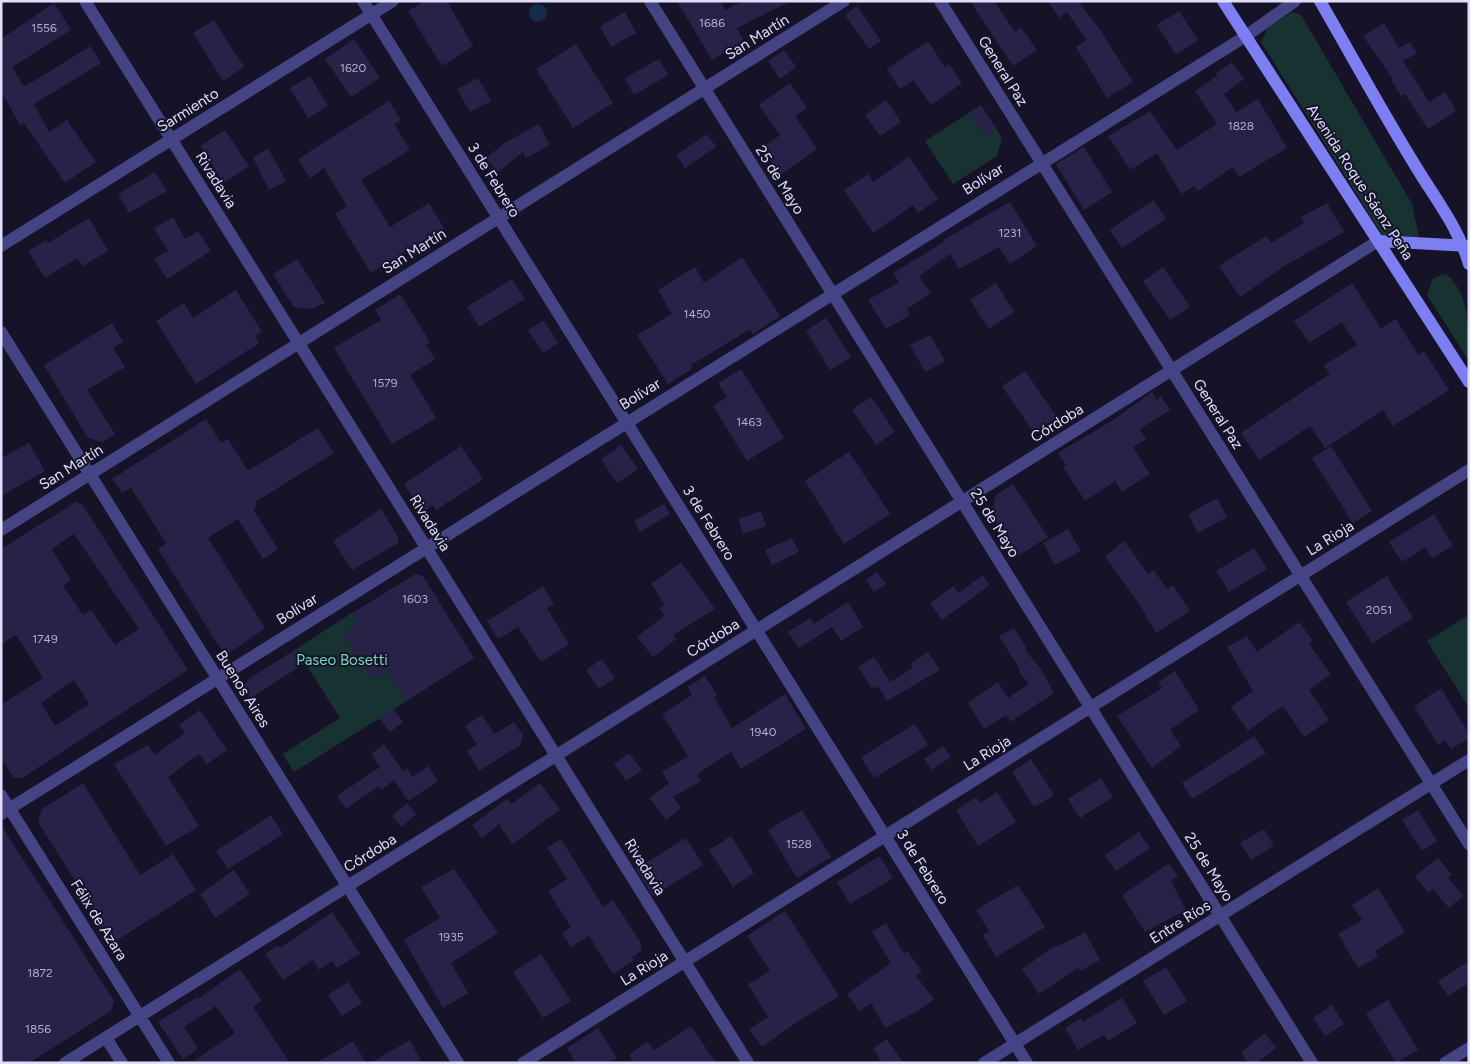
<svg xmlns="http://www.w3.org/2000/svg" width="1470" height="1064" font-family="Figtree,sans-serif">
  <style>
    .green { fill: #173231 }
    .water { fill: #142b4c }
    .building { fill: #282148; fill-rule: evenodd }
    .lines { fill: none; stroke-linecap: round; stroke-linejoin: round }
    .street { stroke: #444383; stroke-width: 12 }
    .secondary { stroke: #7e7ef3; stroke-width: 12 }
    .labels { text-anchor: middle; stroke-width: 4; stroke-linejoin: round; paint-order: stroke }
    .number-label { font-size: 12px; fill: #b3afcf }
    .street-label { font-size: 15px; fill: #e1defc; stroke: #161329 }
    .park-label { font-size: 15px; fill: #6fd7bb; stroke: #161329 }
  </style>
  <rect width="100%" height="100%" fill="#161329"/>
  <!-- green -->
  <path class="green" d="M1292,12L1301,15L1412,204L1419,237L1383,236L1261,42L1268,27Z
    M981,105L1002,138L997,156L953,184L925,141Z
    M1446,274C1470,294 1469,329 1469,361L1427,295L1433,278Z
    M352,613L407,701L294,772L283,754L340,718L296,649Z
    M1469,615V708L1427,641Z"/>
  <!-- water -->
  <path class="water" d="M529 13a9 9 0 1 1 18 0a9 9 0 1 1-18 0Z"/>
  <!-- building -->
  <path class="building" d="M426,1H447L473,46L442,66L408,11Z
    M677,1H720L725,10L743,1H791L737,28L744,41L712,60Z
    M970,1H994L1015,32L1021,27L1037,50L1013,66Z
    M1048,1H1084L1080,4L1101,31L1133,82L1107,98L1076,47L1087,40L1067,12L1059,18Z
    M54,3L71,30L12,67L24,87L91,46L101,63L34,104L49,132L67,120L96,162L65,183L24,123L20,125L1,91V39Z
    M857,6L881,41L869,49L845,15Z
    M1179,11L1198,40L1176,55L1157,25Z
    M625,12L636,33L611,47L600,26Z
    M214,20L244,67L223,81L193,33Z
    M1384,23L1399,48L1410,42L1417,53L1403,61L1429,102L1445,92L1456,111L1428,129L1405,94L1401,96L1391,80L1393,79L1363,36Z
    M354,39L380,78L351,97L325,59Z
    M928,41L945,67L949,64L962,83L931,105L913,80L900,89L887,69Z
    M576,44L613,103L573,128L536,69Z
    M784,50L796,67L780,79L768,61Z
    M659,59L668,75L634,95L625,78Z
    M1232,62L1244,79L1224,94L1236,112L1258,99L1287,148L1239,177L1233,167L1198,191L1194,186L1181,194L1157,153L1130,170L1108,136L1150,111L1177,150L1217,124L1195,91L1217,76L1216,73Z
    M310,76L328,106L308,118L290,88Z
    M478,78L491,101L470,112L457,89Z
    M790,83L807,108L795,116L817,149L781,174L762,148L780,135L759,105Z
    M886,100L901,122L880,136L865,115Z
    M389,101L401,120L394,124L410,150L361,180L390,227L429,203L444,228L371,273L335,214L347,206L324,168L310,178L298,159Z
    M981,105L996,128L984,136L969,113Z
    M539,124L550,145L526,158L523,152L498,172L486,158L506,142Z
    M225,130L249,166L224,183L200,146Z
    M707,134L716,147L685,168L676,155Z
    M1084,147L1112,192L1084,210L1056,164Z
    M268,148L286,181L269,190L253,158Z
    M909,157L938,199L918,213L913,205L873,233L844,190L868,174L873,182Z
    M155,172L167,191L129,213L118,194Z
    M1153,200L1166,219L1122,248L1110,230Z
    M1010,202L1037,246L1010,264L999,247L959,269L950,254L919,276L931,293L907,309L910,315L886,329L868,300L899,282L893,273L944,242L943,240Z
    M1327,203L1344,232L1286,265L1240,297L1219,266L1266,236L1271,243L1304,223L1301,217Z
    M173,217L185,239L198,231L211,251L167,279L154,259L168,251L154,228Z
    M89,218L108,251L83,266L77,258L45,278L28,251L46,240L48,243Z
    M742,257L780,316L753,334L750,329L691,365L693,368L668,384L637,335L672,314L658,290L695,267L704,283Z
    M297,259L325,303L312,309L294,307L273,274Z
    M1163,267L1190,307L1170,320L1143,281Z
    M512,279L525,299L479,327L467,307Z
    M996,283L1014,312L989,329L970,300Z
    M1352,283L1381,329L1396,319L1418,355L1424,351L1449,390L1393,426L1383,410L1325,448L1310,426L1259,460L1241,433L1330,374L1324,365L1357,345L1342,322L1309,343L1294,321Z
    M236,290L262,332L255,336L259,343L196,384L156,321L184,303L193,318Z
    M400,294L430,342L426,345L435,359L410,375L436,418L392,444L334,348L381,320L375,310Z
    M826,318L851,357L830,370L806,331Z
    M544,320L558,343L543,353L528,330Z
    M112,323L123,342L113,348L125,367L87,390L115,434L103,442L88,438L44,365Z
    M930,335L945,361L925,372L910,345Z
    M741,369L784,438L747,461L713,406L727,397L718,383Z
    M1025,371L1057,417L1034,433L1002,386Z
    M1152,392L1157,400L1161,396L1170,410L1140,429L1146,439L1133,447L1150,474L1122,492L1115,481L1085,501L1063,467L1066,465L1058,453L1115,419Z
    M871,397L895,432L876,445L852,410Z
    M206,419L221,443L228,439L248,471L318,428L334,453L255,502L257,506L253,509L278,549L263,559L238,519L208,538L265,628L228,654L220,648L158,549L166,543L131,488L122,493L112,479Z
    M29,443L45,471L1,496V458Z
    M621,445L638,469L617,483L601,459Z
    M461,446L483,479L436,510L433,505L423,512L404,484Z
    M1331,446L1372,511L1353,523L1312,458Z
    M849,452L890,514L844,544L805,481Z
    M1013,484L1048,537L1018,556L991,514L996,495Z
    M1217,498L1227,517L1198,533L1188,514Z
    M76,502L82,504L188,670L22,778H14L1,757V705L43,678L16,635L1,644V549ZM74,534L139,629L115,645L91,610L83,615L63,586L71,580L52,549ZM74,680L89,704L55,726L41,703Z
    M664,504L670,514L640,532L634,521Z
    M381,509L398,537V543L352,570L333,541Z
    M761,511L766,526L743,534L738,519Z
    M1434,514L1453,546L1432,558L1425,547L1402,562L1389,542Z
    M1068,529L1081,551L1055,565L1043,543Z
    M792,538L799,552L772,565L765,550Z
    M1124,541L1148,574L1154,570L1167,589L1173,585L1190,611L1156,633L1139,604L1105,556Z
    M1254,548L1267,569L1229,592L1216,571Z
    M681,562L715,609L673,635L676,639L653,657L637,637L664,616L659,608L665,605L651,584Z
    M877,572L886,584L874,592L866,580Z
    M416,574L423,576L474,658L407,701L387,670L372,680L343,634L358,624L352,613Z
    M983,575L990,585L942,620L930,603L953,586L959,593Z
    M1387,576L1413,618L1372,643L1346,602Z
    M543,586L554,604L547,608L569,644L541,662L518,627L498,639L487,621Z
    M848,602L863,627L841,641L832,627L799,648L788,632L810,618L814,624Z
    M1299,622L1313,641L1309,644L1331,674L1309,690L1329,720L1304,737L1283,706L1248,731L1231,707L1253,691L1227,647L1247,636L1257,652Z
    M1014,628L1027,649L1025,650L1041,669L1054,693L1010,722L1006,715L984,729L968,703L998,682L1008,698L1029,684L1019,672L1020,670L999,636Z
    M296,649L305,663L251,698L244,688L247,680Z
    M928,652L940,670L887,701L878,686L872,689L858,667L874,657L890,682L913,668L911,664Z
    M602,659L615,678L599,689L586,670Z
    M1175,671L1199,710L1170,730L1181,746L1152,768L1117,716L1162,688L1158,682Z
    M705,676L717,695L714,697L732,728L785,694L806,729L741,769L731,752L697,774L701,781L673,797L681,808L666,820L649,798L669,783L662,772L688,756L662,714L692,695L688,687Z
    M1441,688L1469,734V738L1451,749L1445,740L1438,745L1414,706Z
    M393,708L403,722L390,732L379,718Z
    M200,710L227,750L207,764L199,754L168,777L199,826L166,846L114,764L148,745L155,755L185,733L179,725Z
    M482,715L494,734L514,722L523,735L520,745L479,771L467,751L477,744L465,726Z
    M915,724L928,745L874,778L861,757Z
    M1254,736L1266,753L1192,799L1182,783Z
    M384,744L403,771L407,769L412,777L428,766L438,781L408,801L394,780L382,789L379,786L346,809L337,796L380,767L371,754Z
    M943,746L951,757L932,770L924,759Z
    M629,753L642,770L626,781L614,764Z
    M1031,759L1054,795L1034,807L1012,772Z
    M1101,778L1113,797L1080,818L1068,799Z
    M83,783L140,875L173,854L196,890L111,944L96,918L98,917L38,822L42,809Z
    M540,783L560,810L512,844L499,824L482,838L472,825L507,799L511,804Z
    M997,792L1016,822L978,846L956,810L976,797L980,803Z
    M407,803L416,814L402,827L392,816Z
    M802,810L831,857L797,878L768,830Z
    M1418,810L1437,841L1422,851L1402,820Z
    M271,815L283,834L228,869L216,851Z
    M1,825L114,1001L111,1011L29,1063H1Z
    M1264,829L1274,846L1251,860L1240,843Z
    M1139,832L1150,848L1116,871L1105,855Z
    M731,836L754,873L733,887L709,850Z
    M686,838L703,865L653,896L636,869Z
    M561,839L603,907L613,900L641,943V951L632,958L634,960L613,974L589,936L571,947L562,933L571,927L548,891L567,879L547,848Z
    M880,856L893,878L850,904L837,882Z
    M1438,858L1452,875L1448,878L1463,896L1449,908L1433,889L1428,893L1415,876Z
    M1169,863L1178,876L1171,881L1186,910L1145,932L1122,895Z
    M454,869L498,933L451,963L468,993L443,1008L404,940L440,918L421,887Z
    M234,870L250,894L215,918L200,894Z
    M1018,885L1045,927L996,957L983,935L989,931L976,910Z
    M1378,888L1405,932L1375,951L1378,957L1358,968L1338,934L1362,920L1352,905Z
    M785,911L839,996L794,1024L762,1047L749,1029L768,1017L748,984L770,971L747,936Z
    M332,912L360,953L337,968L332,961L319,970L313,960L283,980L265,954L278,945L280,948Z
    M886,923L904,954L907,951L922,971L916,976L934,999L921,1009L885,1028L871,1003L860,1011L847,994L891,963L872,932Z
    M1085,932L1100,960L1080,971L1078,968L1039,994L1022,969L1056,945L1057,947Z
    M541,954L571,1001L543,1018L513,972Z
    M1469,961V983L1448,996L1438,981Z
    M1166,967L1187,1001L1164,1015L1143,981Z
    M240,969L262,1001L253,1007L290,1063H190L235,1033L216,1006L184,1027L198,1049L183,1059L158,1022L197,997L198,999Z
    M348,982L362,1003L342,1016L328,995Z
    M1122,998L1137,1023L1108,1041L1104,1035L1078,1050L1065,1028L1081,1018L1083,1022Z
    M1388,1000L1418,1050L1396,1063L1366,1013Z
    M1332,1005L1344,1024L1325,1036L1313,1018Z
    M691,1026L716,1063H634L629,1055L647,1042L654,1050Z
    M598,1028L617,1058L609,1063H576L567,1048Z
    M1265,1033L1276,1048L1257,1063H1248L1241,1052Z
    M887,1039L903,1063H882L873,1048Z
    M410,1040L422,1063H370Z
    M353,1041L366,1063H316Z"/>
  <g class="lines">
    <!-- street -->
    <path class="street" d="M85,1L748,1063
      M363,1L1027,1063
      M650,1L1312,1063
      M940,1L1469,844
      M1,246L393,1
      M1,332L458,1063
      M1,530L844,1
      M1,795L169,1063
      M1,814L1246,36L1295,1
      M106,1038L122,1063
      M65,1063L1378,241
      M523,1063L1469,470
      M984,1063L1469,760
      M1445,1063L1469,1048"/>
    <!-- secondary -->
    <path class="secondary" d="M1223,1L1469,382
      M1320,1C1353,58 1384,115 1418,170C1437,201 1459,229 1469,264
      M1378,241L1469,246"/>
  </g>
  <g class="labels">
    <!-- number labels -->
    <g class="number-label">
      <text x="712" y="27">1686</text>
      <text x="44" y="32">1556</text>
      <text x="353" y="72">1620</text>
      <text x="1241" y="130">1828</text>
      <text x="1010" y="237">1231</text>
      <text x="697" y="318">1450</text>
      <text x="385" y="387">1579</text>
      <text x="749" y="426">1463</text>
      <text x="415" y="603">1603</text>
      <text x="1379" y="614">2051</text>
      <text x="45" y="643">1749</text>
      <text x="763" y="736">1940</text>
      <text x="799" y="848">1528</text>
      <text x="451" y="941">1935</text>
      <text x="40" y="977">1872</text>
      <text x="38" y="1033">1856</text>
    </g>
    <!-- street labels -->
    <g class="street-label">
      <text transform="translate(757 37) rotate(-32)" y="5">San Martín</text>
      <text transform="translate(1003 71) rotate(58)" y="5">General Paz</text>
      <text transform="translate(188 110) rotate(-32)" y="5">Sarmiento</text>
      <text transform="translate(983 179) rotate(-32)" y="5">Bolívar</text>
      <text transform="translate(216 180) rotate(58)" y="5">Rivadavia</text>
      <text transform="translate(494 180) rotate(58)" y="5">3 de Febrero</text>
      <text transform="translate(780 180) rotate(58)" y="5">25 de Mayo</text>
      <text transform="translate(1360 182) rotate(57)" y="5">Avenida Roque Sáenz Peña</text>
      <text transform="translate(414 251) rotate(-32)" y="5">San Martín</text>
      <text transform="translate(640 394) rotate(-32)" y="5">Bolívar</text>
      <text transform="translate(1218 414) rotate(58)" y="5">General Paz</text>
      <text transform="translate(1057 423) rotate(-32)" y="5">Córdoba</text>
      <text transform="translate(71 467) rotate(-32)" y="5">San Martín</text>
      <text transform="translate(430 523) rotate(58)" y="5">Rivadavia</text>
      <text transform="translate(709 523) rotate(58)" y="5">3 de Febrero</text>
      <text transform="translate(995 523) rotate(58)" y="5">25 de Mayo</text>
      <text transform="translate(1330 538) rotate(-32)" y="5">La Rioja</text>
      <text transform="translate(297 609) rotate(-32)" y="5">Bolívar</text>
      <text transform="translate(713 638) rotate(-32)" y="5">Córdoba</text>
      <text transform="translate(243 689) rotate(58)" y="5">Buenos Aires</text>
      <text transform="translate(987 753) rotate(-32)" y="5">La Rioja</text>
      <text transform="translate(370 853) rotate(-32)" y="5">Córdoba</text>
      <text transform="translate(645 867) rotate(58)" y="5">Rivadavia</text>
      <text transform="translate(923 867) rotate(58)" y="5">3 de Febrero</text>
      <text transform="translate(1209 867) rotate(58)" y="5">25 de Mayo</text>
      <text transform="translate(99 920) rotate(58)" y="5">Félix de Azara</text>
      <text transform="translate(1180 922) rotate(-32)" y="5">Entre Ríos</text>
      <text transform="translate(644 968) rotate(-32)" y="5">La Rioja</text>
    </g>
    <!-- park labels -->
    <g class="park-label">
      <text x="342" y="665">Paseo Bosetti</text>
    </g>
  </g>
  <!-- border -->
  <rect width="1470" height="1064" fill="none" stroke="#e1defc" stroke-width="5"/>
</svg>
